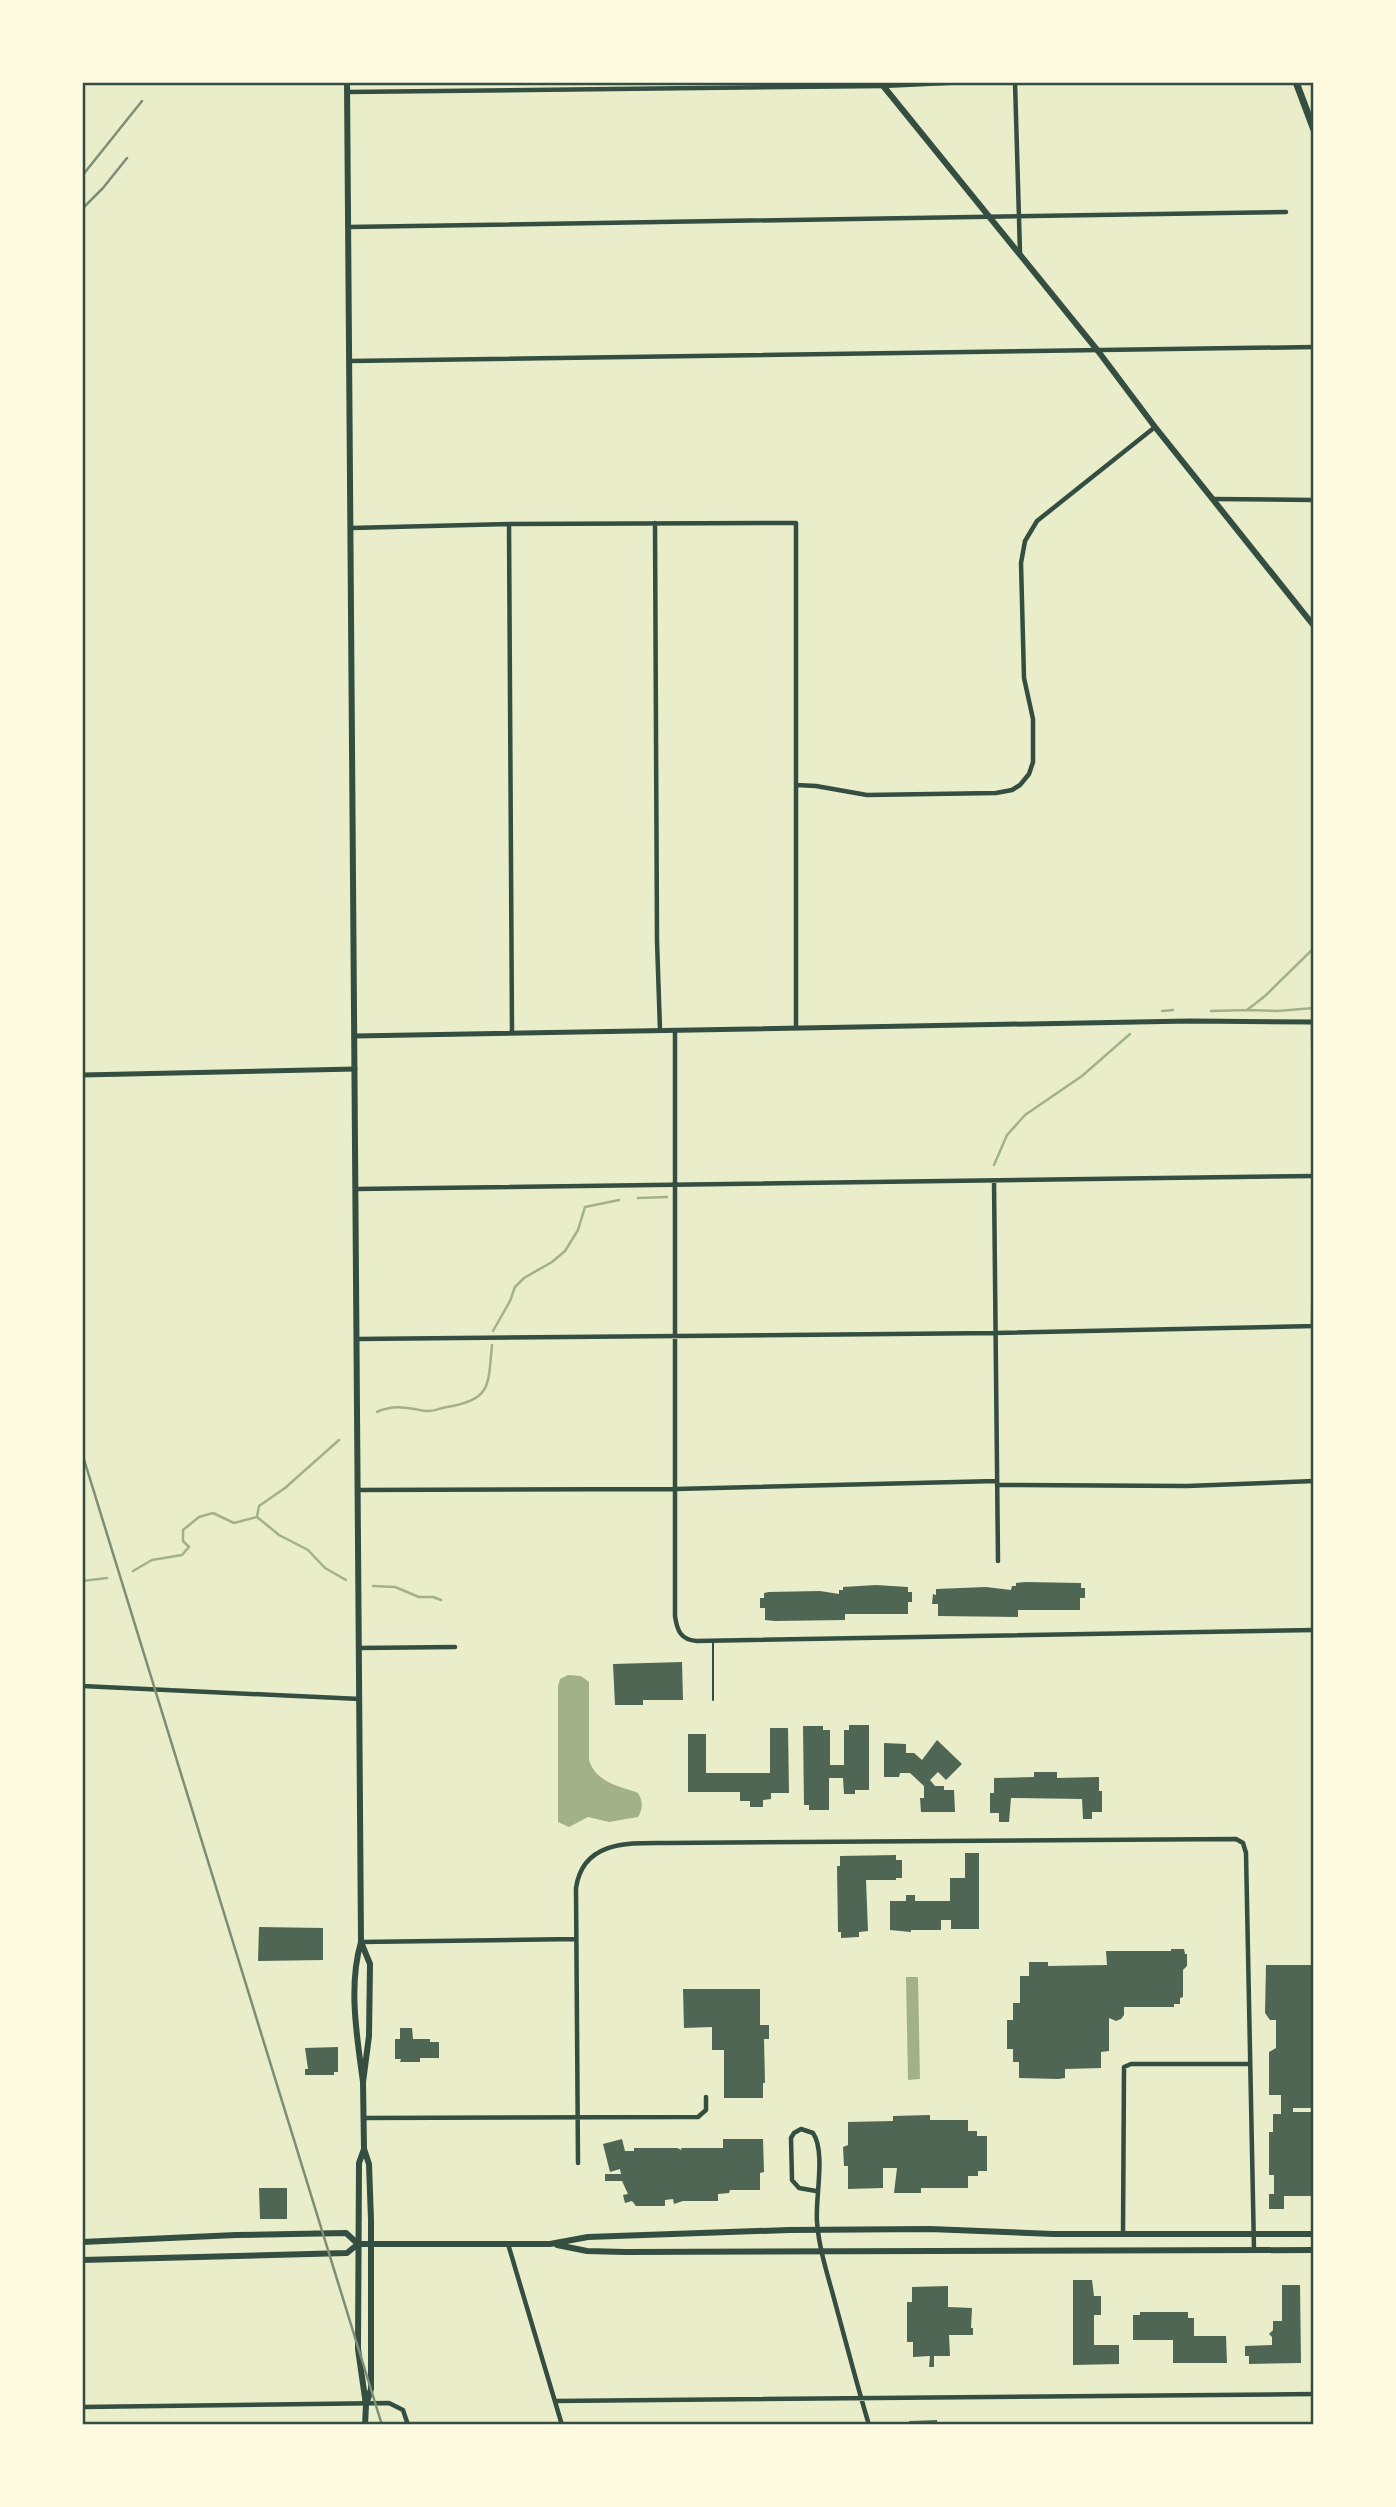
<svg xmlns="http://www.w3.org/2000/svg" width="1396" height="2507" font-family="Rubik,sans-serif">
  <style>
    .water { fill: #a3b18a }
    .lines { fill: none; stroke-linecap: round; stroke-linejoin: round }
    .stream { stroke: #a3b18a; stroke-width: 2.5 }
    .building { fill: #4f6655 }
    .service { stroke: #344e41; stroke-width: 2 }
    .minor { stroke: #344e41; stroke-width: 4.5 }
    .tertiary { stroke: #344e41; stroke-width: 5 }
    .secondary { stroke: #344e41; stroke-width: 6 }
    .motorway { stroke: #344e41; stroke-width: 7 }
    .rail { stroke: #7c8e77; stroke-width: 2.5 }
    .neatline { fill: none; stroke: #344e41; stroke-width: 2.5 }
  </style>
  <rect width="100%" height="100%" fill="#e9edc9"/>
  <!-- water -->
  <path class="water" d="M568,1675L581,1676L589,1682V1760C596,1783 620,1786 638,1793C643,1801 643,1809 638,1817L609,1822L588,1817L569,1827L558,1822V1686L560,1679Z
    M906,1977H918L920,2079L908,2080Z"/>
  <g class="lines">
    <!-- stream -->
    <path class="stream" d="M1247,1010L1277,1011L1314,1008
      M1162,1011L1173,1010
      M1211,1011L1247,1010L1265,996L1314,948
      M994,1165L1007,1135L1025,1115L1082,1076L1130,1034
      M638,1198L667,1197
      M493,1331L510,1301L515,1287L524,1278L552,1262L565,1251L578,1230L585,1207L619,1200
      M377,1412C394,1404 408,1408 426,1411C434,1412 439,1408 447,1407C492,1400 488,1385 492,1345
      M257,1517L259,1506L285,1488L339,1440
      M257,1517L279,1535L308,1550L325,1568L346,1580
      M133,1571L152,1560L182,1555L189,1547L183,1541V1530L199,1517L213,1513L234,1523L257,1517
      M82,1581L107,1578
      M373,1586L395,1587L419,1597H433L441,1600"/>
  </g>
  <!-- building -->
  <path class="building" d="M1025,1582L1081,1583V1588H1085V1598H1080V1610H1018V1617L938,1616V1604H932L933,1594L936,1595V1589L986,1587L1011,1590L1012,1586H1016V1583Z
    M876,1585L908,1587V1592H912V1602H908V1614H845V1620L775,1621L765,1620V1608H760V1598H764V1593L769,1592L820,1591L839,1594V1590H843V1587Z
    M682,1662L683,1700H643V1705H615L613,1664Z
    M849,1725H869V1790H855V1794H844L843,1778H829V1810H809V1805H804L803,1726H823V1730H830V1765H844V1730H849Z
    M770,1728H788L789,1793H771V1799L763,1800V1807H750V1801H740V1792H688V1734H706V1773H770Z
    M937,1740L962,1764L946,1780L938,1772L930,1780L935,1786H944V1790H954L955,1812H921L920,1798H924V1786L910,1773H900L899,1777H884V1743L906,1744V1753H914L922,1760Z
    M1034,1772H1057V1778L1099,1777V1791H1102V1812H1092V1819H1083L1082,1799L1011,1798L1009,1822H999V1813H990V1793H994V1778L1034,1777Z
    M965,1853H979V1929H951V1920H941V1930H911V1932L890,1930V1901H906V1895H915V1901H950V1878H965Z
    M896,1855V1860H902V1878H896V1880H866L868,1931L859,1932V1937L841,1938V1932H838L837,1866H840V1856Z
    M259,1927L323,1928V1960L258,1961Z
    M1171,1949H1184L1185,1954H1187V1966L1183,1970V1997L1180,1998V2004H1174V2007H1124V2015L1121,2019L1116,2021L1109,2018V2051L1101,2052V2068L1065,2069V2078L1058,2079L1019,2078V2062H1013V2049H1007V2020H1013V2003H1020V1976H1029V1962H1048V1966L1107,1965L1106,1951H1171Z
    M1266,1965H1314V2108H1293V2112H1314V2196H1284V2209H1269V2194H1274V2175H1269V2132H1273V2114H1281V2095H1269V2052L1276,2048V2020H1270L1265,2013Z
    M683,1989H760V2025H769V2039H764L765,2083H763V2098H724V2050H712V2027L684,2028Z
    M400,2028H412L413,2039H430V2042H439V2058H420V2062H400L401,2059H395V2039H400Z
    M338,2047V2072H334V2075H305V2069H308L305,2048Z
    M930,2115V2120H968V2131H977V2136H987V2171H978V2176H968V2188H921V2193H894L897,2168H883V2188L848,2189V2166H844L843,2147L848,2145V2122L893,2121V2116Z
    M622,2139L625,2151H634V2148H677L682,2150L681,2148H723V2139H763L764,2172L760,2173V2190H730L729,2193L718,2194V2201H683L674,2204L673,2199L665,2200V2206H636L632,2201L625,2203L623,2195L628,2194L622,2181H605V2174H621L620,2169L610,2172L603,2144Z
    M259,2188H287V2219H260Z
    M1073,2280H1092L1094,2296H1101V2315H1094V2345H1119V2364L1073,2365Z
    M1282,2285H1300L1301,2363L1249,2364V2356H1245V2346L1272,2345V2337L1269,2334L1273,2330V2321H1282Z
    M948,2286V2307L972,2308L971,2328H973V2335H949L950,2356H934V2367H929L930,2356L913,2357V2342H907V2302H912V2287Z
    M1140,2312H1188V2318H1194V2336H1226L1227,2363H1173V2340H1133V2315H1140Z
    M937,2420V2425H909V2421Z"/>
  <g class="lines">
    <!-- service -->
    <path class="service" d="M713,1642V1700"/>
    <!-- minor -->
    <path class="minor" d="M1015,82L1020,253
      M347,92L883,86L968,82
      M348,227L1286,212
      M350,361L1314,347
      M1214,499L1314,500
      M655,523L657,941L660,1030
      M509,524L512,1032
      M351,528L509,524L796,523V1028
      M796,785L816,786L867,795L996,793L1012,790L1020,785L1029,774L1033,762V719L1024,678L1021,563L1025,541L1037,521L1155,427
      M1313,1022L1314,1153
      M675,1030V1616C677,1631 681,1640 697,1641L1314,1630
      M994,1181L998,1561
      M356,1189L1314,1176
      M1313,1326L1314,1211
      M357,1339L996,1333L1314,1326
      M997,1485L1187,1486L1314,1481
      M358,1490L676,1489L997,1481
      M359,1648L455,1647
      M82,1686L360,1699
      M361,1942L576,1939
      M364,2118L698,2117L706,2110V2097
      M578,2163L576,1888C583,1840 630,1843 666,1843L1236,1839L1243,1843L1246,1853L1254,2250
      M816,2191L799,2188L792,2180L791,2138L794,2133L801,2129L813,2133C826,2152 815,2198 817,2222C819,2250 829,2279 836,2306C847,2346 857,2385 869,2425
      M1123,2234L1124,2067L1131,2064H1249
      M508,2244L562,2425
      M555,2401L1314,2394
      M82,2407L389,2403L403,2410L408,2425"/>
    <!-- tertiary -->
    <path class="tertiary" d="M355,1036L1190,1021L1314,1022
      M82,1075L355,1069"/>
    <!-- secondary -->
    <path class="secondary" d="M347,82L361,1942C348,1986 357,2037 363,2082
      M880,82L1098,351L1155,427L1314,626
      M361,1942L370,1964L369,2036L363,2082L364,2149L369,2164L371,2220V2389L366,2405
      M364,2149L359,2163L358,2349L366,2405L365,2425
      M82,2242L236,2235L346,2233L358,2244
      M557,2245L587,2251L625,2252L1314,2250
      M82,2260L347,2253L358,2244H550L588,2237L789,2230L930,2229L1053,2234H1314"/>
    <!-- motorway -->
    <path class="motorway" d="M1296,82L1314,130"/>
    <!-- rail -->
    <path class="rail" d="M82,176L142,101
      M82,209L103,188L127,158
      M82,1453L382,2425"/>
  </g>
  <!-- border -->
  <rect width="1396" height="2507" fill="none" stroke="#fefae0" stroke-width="168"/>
  <rect x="84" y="84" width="1228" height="2339" class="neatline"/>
</svg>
